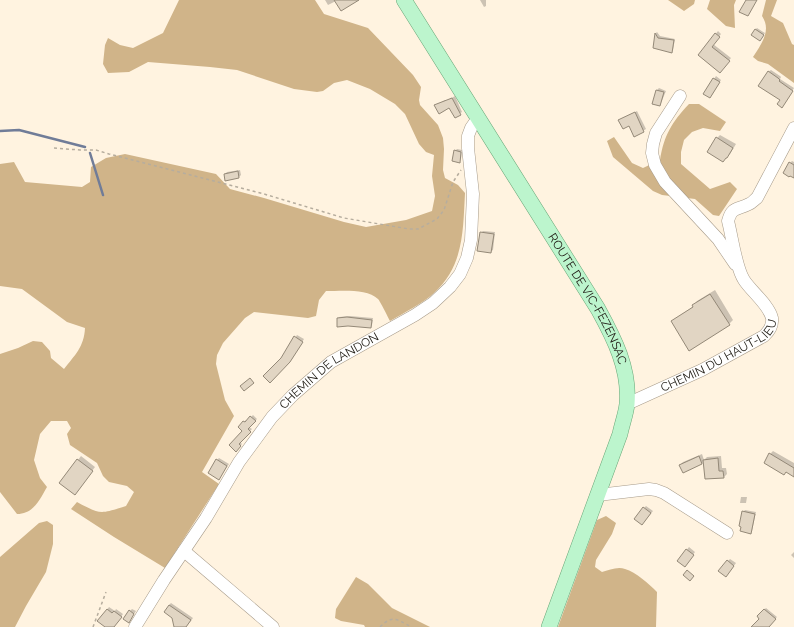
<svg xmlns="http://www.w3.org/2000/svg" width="794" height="627" font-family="Raleway,sans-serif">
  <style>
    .forest { fill: #d0b489 }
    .shadow { fill: #0003 }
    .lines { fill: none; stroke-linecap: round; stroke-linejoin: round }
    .stream { stroke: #707c98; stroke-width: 2.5 }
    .building { fill: #e1d5c3; stroke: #948978 }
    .minor-casing { stroke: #a79b8a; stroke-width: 13 }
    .major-casing { stroke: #6aa778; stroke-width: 16 }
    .path { stroke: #b6ad9e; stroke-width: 1.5; stroke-dasharray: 3 3; stroke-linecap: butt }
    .minor { stroke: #fff; stroke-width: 12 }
    .major { stroke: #bcf5cd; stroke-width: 15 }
    .labels { text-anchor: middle; stroke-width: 3; stroke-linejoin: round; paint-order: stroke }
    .street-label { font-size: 12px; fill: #242019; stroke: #fff }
  </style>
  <rect width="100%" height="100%" fill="#fff3e0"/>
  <!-- forest -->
  <path class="forest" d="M179,0H315L324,14L368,28L413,75L421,87L419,100L420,105L438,125L443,138L444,149L443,170L445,178L458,185L465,193C463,230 464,266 434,293C422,304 405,312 390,321C388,317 380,301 378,299C367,288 340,291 326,291L319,300L316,316L308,318L254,312L245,318L223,343L217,355L216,364L225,400L234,416L202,472L219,484L165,568L114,537L71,509L77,502C101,515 100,514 126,506L134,492L127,486L109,482L103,476L97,463L70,445L67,434L71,428L67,421H51L40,434L34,460L40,478L47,487C40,499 34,514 17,514L0,492V354L18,348L33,341L42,342L50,351L51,358L64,369C75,355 84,347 85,328L67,322L22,289L0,286V164L14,162L25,182L82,187L90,182L91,167L106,158L125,154L216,174L230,189L264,198L344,222L366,227L406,220L432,211L435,196L432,176L434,155L426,152L419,144L405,114L395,104L370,89L347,80L334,83L323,91L317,92L294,89L237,70L210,67L148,62L129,72L108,73L103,64L105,45L108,38L120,45L133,48L163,33Z
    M668,0H695L694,4L684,11Z
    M710,0H736L734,5L735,28L726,26L707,9Z
    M766,0H777L771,16L783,23L792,44L794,45V83L768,64L758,61L753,57C761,44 772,31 762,16Z
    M689,104H699L726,122L720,131L703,128L692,132L684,140L681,152V164L710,189L730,182L737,189L719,216L713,215L695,199L662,195L653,191L613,157L607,141L614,137L632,163L643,168L660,160C664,135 672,122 689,104Z
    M606,516L616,523L612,534L596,560L595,567L602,572C609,570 618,566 625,569C636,572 649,584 657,592L656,627H558L597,520Z
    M47,521L53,525V544L46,572L26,606L15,627H0V557L39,523Z
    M356,577L368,584L392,608L430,627H365L364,625L341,621L335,618L336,609Z"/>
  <!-- shadow -->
  <path class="shadow" d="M325,0H357L336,1L328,5Z
    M480,0H486V6L484,7Z
    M757,28L765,33L762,38L755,30Z
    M718,31L721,34L713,44L731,58L722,69L699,55Z
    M657,32L660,36L675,39L673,50L671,52L654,47L656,33Z
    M771,70L780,76L781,77L780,79L794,88L782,107L781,100L768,72Z
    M716,76L721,80L712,95L705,93Z
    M659,88L666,91L661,103L659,105L657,90Z
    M455,96L462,112L455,116L450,107L436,105L445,100L446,101Z
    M637,111L646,129L634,136L629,124L620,120Z
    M720,135L736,144L730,154L723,160L717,138Z
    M457,149L462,150L461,159L459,161L455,151Z
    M792,161L794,162V177L790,163Z
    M240,170L241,175L239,177L226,179L225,174L227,172Z
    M483,231L495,232L493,250L490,252L481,233Z
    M715,290L733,320L729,324L672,321L694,306L697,301Z
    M350,316L373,318L372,325L371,327L338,319L339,317Z
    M297,335L304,339L292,359H282Z
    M253,415L257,419L249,427L252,429L240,442L242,444L236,451L243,431L239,427L246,420L247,421Z
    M773,451L794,463V475L770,454Z
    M702,454L704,460L707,457L721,456L722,468H726L727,474L724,477L704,461L702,464L680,465L683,462Z
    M81,456L95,467L77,491L60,483Z
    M219,458L229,464L219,478L217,460Z
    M741,497H747L746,503H740Z
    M646,506L653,511L644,522V508Z
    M745,510L756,512L752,531L750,532L743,512Z
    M689,547L695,552L687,563L678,561Z
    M794,552V558L791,555Z
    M730,559L736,563L728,574V561Z
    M171,603L193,618L186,627H176L169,605Z
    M109,607L115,611L116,609L123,614L114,627H105L99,621Z
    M766,608L777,617L771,623L764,627H758L760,619L758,616Z
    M132,609L136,611L131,619L130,611Z"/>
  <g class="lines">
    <!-- stream -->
    <path class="stream" d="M0,131L19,130L85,147
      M90,153L103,195"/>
  </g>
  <!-- building -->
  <path class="building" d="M334,0H359L341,11Z
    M746,0H757L748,16L739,12Z
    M755,29L764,35L760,41L751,35Z
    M655,33L658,38L674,40L672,53L653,48Z
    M715,33L720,37L712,47L730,61L720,73L698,55Z
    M768,71L778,78L780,80L779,81L793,91L782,108L777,104L780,100L758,86Z
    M713,78L720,82L710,98L703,94Z
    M656,90L664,92L660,106L652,104Z
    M452,98L461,115L455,118L449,108L439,114L434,105Z
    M635,112L644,132L634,137L629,126L623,129L618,120Z
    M716,137L733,148L727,158H726L723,162L707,152Z
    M454,150L461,152L460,163L452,161Z
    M789,162L794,165V178L790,176L789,177L783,173Z
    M238,171L239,178L225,181L224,174Z
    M480,232L494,234L491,253L477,251Z
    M710,294L730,325L689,351L671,321L693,307L692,305Z
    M347,317L372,320L371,328L348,326L337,327V318Z
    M294,336L303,342L290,362L270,383L263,376L281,358Z
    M250,378L254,383L244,391L240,386Z
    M250,416L256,421L248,429L251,432L239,444L241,446L236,452L229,445L242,431L238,427L243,421L245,422Z
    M769,453L794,468V477L786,472L784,475L764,463Z
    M699,456L702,464L683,473L679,465Z
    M718,458L719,471H723L724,478L705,479L703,460Z
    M77,459L93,471L75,495L59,483Z
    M216,459L227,466L219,480L208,473Z
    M643,507L651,513L642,525L634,519Z
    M742,511L755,514L751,534L740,531L741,527L739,526Z
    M686,549L694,555L685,567L677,561Z
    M727,560L734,566L726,577L718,571Z
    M687,570L694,576L690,581L683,575Z
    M169,605L191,620L186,627H174L172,618L164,612Z
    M107,609L112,613L114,611L122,617L114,627H105L97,621Z
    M764,609L776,619L769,627H751L759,619L757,616Z
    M129,610L134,614L129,623L123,619Z"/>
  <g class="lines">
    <defs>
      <g id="minor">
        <path d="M680,96L656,133L653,144L652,153L655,165L665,182L718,239L735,264"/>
        <path id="s1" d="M627,404L702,370L764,336C769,331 773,326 772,318C769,305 751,291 744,280C736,268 732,236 728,221C732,206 738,210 749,204C752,203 754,200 757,198L794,128"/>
        <path d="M598,495L649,489L656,490L664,493L727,533"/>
        <path d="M184,551L273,627"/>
        <path id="s2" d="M135,627L164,580L206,518L239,462L272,417L293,395L331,362L415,315L433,303L450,287L460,274L467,258L471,240L473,194L468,148V136L471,128L478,118"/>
      </g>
      <g id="major">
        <path id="s3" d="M404,0L598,309C614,338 630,369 627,404C626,414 622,424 620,434L549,627"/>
      </g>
    </defs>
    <!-- minor casing -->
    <use href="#minor" class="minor-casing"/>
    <!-- major casing -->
    <use href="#major" class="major-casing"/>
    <!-- path -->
    <path class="path" d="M54,148L80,150H96L109,154L264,194L344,218L409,229H418L437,219L444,210L453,182L461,170
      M93,627L106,592
      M380,627C393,614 397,620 412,627"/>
    <!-- minor -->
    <use href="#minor" class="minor"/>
    <!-- major -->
    <use href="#major" class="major"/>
  </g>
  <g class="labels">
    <!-- street labels -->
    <g class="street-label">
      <text dy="4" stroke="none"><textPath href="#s3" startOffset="351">ROUTE DE VIC-FEZENSAC</textPath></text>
      <text dy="4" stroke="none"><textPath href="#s1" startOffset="105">CHEMIN DU HAUT-LIEU</textPath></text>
      <text dy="4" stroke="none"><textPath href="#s2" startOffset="325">CHEMIN DE LANDON</textPath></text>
    </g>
  </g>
</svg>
